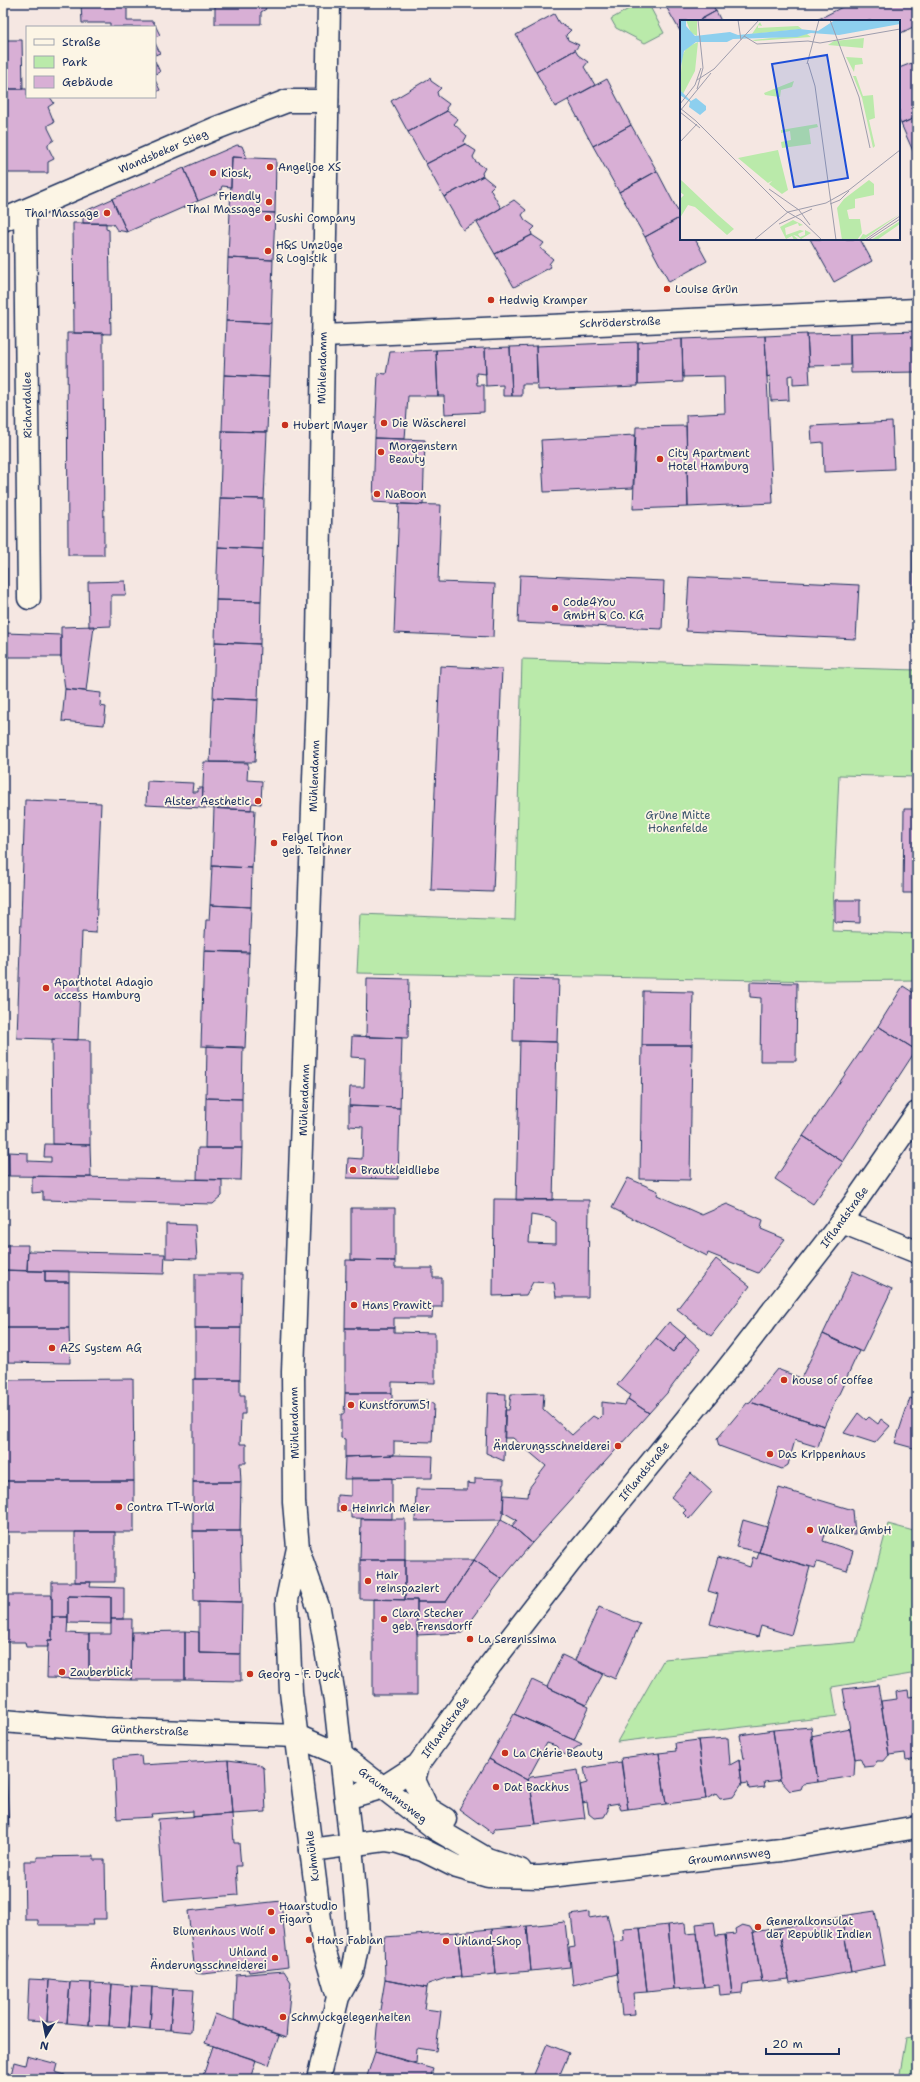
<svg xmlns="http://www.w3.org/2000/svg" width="920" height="2082" font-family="'Shantell Sans',sans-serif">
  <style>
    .green { fill: #baeaaa; stroke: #6a8c84 }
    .building { fill: #d8afd5; stroke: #1b2f5e; fill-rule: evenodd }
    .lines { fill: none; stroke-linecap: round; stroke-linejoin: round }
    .street-casing { stroke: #1b2f5e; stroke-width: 25 }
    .secondary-casing { stroke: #1b2f5e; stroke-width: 25 }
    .street { stroke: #fcf5e5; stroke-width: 22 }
    .secondary { stroke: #fcf5e5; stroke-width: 22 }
    .poi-dot { fill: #c8321e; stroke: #fcf5e5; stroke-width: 1.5 }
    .labels { text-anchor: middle; stroke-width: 3.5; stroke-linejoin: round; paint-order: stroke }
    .street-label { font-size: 11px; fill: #1b2f5e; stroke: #fcf5e5 }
    .poi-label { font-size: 11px; fill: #1b2f5e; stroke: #fcf5e5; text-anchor: start }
    .park-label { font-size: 11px; fill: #3b546d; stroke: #fcf5e5 }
    .inset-road { fill: none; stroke: #9e9dad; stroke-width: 1 }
    .view { fill: #1d4ed8; fill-opacity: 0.15; stroke: #1d4ed8; stroke-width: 2 }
    .inset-edge { fill: none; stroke: #1b2f5e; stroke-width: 2 }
  </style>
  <rect width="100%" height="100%" fill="#f5e7e2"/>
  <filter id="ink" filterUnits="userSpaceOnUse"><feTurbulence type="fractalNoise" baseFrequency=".025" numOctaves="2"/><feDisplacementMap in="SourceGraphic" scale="8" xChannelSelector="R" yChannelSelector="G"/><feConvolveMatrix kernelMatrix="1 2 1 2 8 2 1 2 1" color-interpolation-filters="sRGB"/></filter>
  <g filter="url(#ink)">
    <!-- green -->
    <path class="green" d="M639,3H648L664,33L645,43L616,28L611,19Z
      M522,659L917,670V777L839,775L832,931L917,934V980L824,981L357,973L360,914L515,920Z
      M888,1524L917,1532V1673L832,1687L837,1716L617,1742L664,1659L856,1642Z
      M917,2036V2079H899L906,2038Z"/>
    <!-- building -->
    <path class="building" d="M81,3H127V21H153L160,35L155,37V27H110V23H82Z
      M215,3H263L266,9L261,12V24H215Z
      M664,3H711L716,11L698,21H681L680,31Z
      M850,3H917V25L899,34V21H815Z
      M716,11L721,21H698Z
      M554,14L559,23L571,30L566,35L568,40L579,45L575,50L536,72L516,35Z
      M3,40H22L23,89H4Z
      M155,43L160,53L155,55Z
      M575,50L578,55L588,62L584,67L595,85L555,107L536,72Z
      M155,61L160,72L155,74Z
      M917,61V117L901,124L899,120V68Z
      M430,78L431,81L441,88L437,92L438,96L449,104L446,108L447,111L408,132L391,101Z
      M607,79L631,125L593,146L568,100Z
      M155,80L160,90L155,93Z
      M4,89H27V97H50L54,103L48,107L54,122L48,125V128L54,140L48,144V147L54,159L48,162V173H5Z
      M447,111L458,119L454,124L467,136L464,141L465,144L426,164L408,132Z
      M917,117V160L901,124Z
      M631,125L657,171L619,192L593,146Z
      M465,144L476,151L473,157L475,161L485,168L482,173L483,176L444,197L426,164Z
      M237,145L242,146L247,158L232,157L231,187L222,186L220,192L198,201L184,168Z
      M232,157L276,159L275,213L230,211Z
      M184,168L198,201L127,232L112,199Z
      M657,171L681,217L645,237L619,192Z
      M483,176L494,185L490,189L501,208L463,230L444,197Z
      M112,199L127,232L117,230L113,224L83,223V212Z
      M514,200L526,210L522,215L525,220L535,227L531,231L532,235L495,254L477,223Z
      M230,211L275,213L273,260L228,258Z
      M681,217V239H695L707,261L669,282L645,237Z
      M73,223H106V229L109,230L111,334L74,333Z
      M532,235L544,243L540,248L553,259L549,264L551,267L514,287L495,254Z
      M810,239H860L872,261L834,282Z
      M228,258L273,260L271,323L226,321Z
      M226,321L271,323L269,377L224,375Z
      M917,331V372L851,373L850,333Z
      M67,333H103L104,555H68Z
      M850,333V365L809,366L807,334Z
      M807,334L810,384L793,385V375L788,376L789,400L771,401L770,376L767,377L765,336Z
      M765,336L773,503L688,507L686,415L725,413L724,376L683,377L682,339Z
      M682,339L683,382L638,384V342Z
      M638,342V386L538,390L536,346Z
      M536,346L537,384H522V396H512L510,347Z
      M510,347L512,396H503V385L486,386L485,348Z
      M485,348L486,374L476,373L477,385H484V412L445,414L444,396H438L436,350Z
      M436,350L438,396H408L405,439L375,438L378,373L386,374L390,352Z
      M224,375L269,377L267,432L222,431Z
      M892,422L894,469L824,472L823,442L812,443L811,426Z
      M686,426L688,507L633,509L636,427Z
      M222,431L267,432L264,499L220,498Z
      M635,435L633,488L544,492L541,440Z
      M375,438L425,440L423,505L373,502Z
      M220,498L264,499L263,549L218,547Z
      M399,504L441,505L438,582L495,584L493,637L394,633Z
      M913,521H917V638H913Z
      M218,547L263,549L261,601L216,600Z
      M3,567L7,568V622H3Z
      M520,575L664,581L662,629L518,623Z
      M689,577L859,585L856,639L686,631Z
      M125,581L126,595H111V626L89,627L88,582Z
      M216,600L261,601L260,644L215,642Z
      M94,626L86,691L65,689L61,657V627Z
      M5,633L61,635V657H5Z
      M215,642L260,644L258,700L213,698Z
      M3,657H5V694H3Z
      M440,666L502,669L493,892L431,890Z
      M65,689L101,693L100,706L106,707L104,725L62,721Z
      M213,698L258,700L255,762H210Z
      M3,710H6V728H3Z
      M3,728H6L4,801H3Z
      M204,762L248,763L247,780L262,781L261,804L252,803L251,810L202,808Z
      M147,781L193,783L192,792H198V788H203L202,808L146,805Z
      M25,800L101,803L96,933L82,932L78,1040L17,1038Z
      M214,808L255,810L252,868L212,866Z
      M904,809H917V893H903Z
      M212,866L252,868L251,907L210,905Z
      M3,891H4L5,982H3Z
      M835,900H860V923L835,922Z
      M210,905L251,907L249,953L204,951L206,920H209Z
      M204,951L249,952L245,1048L201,1046Z
      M367,978L409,979L408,1038L366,1037Z
      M514,979L559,980L557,1042L513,1041Z
      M750,982L797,983L796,1061H760L761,998L750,997Z
      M903,986L917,995L916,1050L878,1026Z
      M643,991L693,992L692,1045H642Z
      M878,1026L916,1050L843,1162L803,1136Z
      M352,1036L402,1038L400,1108L349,1106L350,1087H364L365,1058L351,1057Z
      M52,1039L90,1040V1145L53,1144Z
      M520,1041L557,1042L553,1200H516Z
      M642,1045H692L690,1180L640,1179Z
      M207,1046L243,1047L242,1099L206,1098Z
      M3,1070H9L8,1143H3Z
      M206,1098L242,1099V1148H205Z
      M349,1106L400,1108L398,1179L347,1178L348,1158L362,1159L363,1127L349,1126Z
      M803,1136L843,1162L813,1204L775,1179Z
      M3,1143H8L9,1176L3,1175Z
      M45,1144L90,1145L91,1177L9,1176V1152L28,1153V1161L51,1162V1157H44Z
      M198,1148H242L241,1180L197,1179Z
      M32,1176L222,1180V1196L213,1204L43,1200V1192L32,1193Z
      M628,1178L658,1191L657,1195L702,1215L727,1204L763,1220L761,1229L785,1239L758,1273L708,1253L707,1256L612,1208Z
      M494,1199L589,1200L588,1297H556L554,1283L533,1282L526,1295L493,1296ZM531,1215L549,1218L556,1222V1244L529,1243Z
      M351,1208H395V1261L351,1260Z
      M166,1224L195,1225L197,1259L166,1258Z
      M3,1245H28L27,1271L3,1270Z
      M28,1251L165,1254L164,1274L27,1271Z
      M716,1259L750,1286L711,1336L677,1309Z
      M346,1260L395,1261V1268H433V1278H442V1307H433L432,1318H394V1328H345Z
      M3,1270L45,1271V1282H69V1328H3Z
      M45,1271H69V1282H45Z
      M853,1271L892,1289L862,1352L823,1334Z
      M195,1274H242L241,1328H195Z
      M669,1322L686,1336L673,1352L656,1338Z
      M3,1328H69L70,1363L3,1362Z
      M195,1328H241L240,1379H195Z
      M345,1328H394V1332L435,1333V1383L392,1382V1393H345Z
      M823,1334L859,1351L824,1426L750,1402L777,1369L801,1378Z
      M686,1336L700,1349L667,1393L649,1413L628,1399L630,1395L617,1385L656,1338L673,1352Z
      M133,1379L134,1481H3V1380Z
      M193,1379H240V1395H245V1414H241L240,1444H246V1463H240L241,1482H193Z
      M345,1393H392V1401L427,1400L434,1405L432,1442L394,1441V1455L345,1457V1439L341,1438V1414H344Z
      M488,1393L506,1394L504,1461L486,1453Z
      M544,1393L543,1409L572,1435L593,1416L598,1419L602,1415V1402L625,1405L628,1399L649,1413L532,1543L512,1526L517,1520L503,1512L504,1495L528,1497L529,1488L546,1466L513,1438H504L505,1410H509L511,1394Z
      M910,1398L917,1400V1449L895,1443Z
      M750,1402L824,1426L818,1447L795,1440L788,1465L782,1469L719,1446L717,1439L747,1403Z
      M858,1413L866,1420L869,1417L878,1424L881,1419L890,1426L875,1443L844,1433Z
      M394,1455L433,1456L432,1478L344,1479L345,1457Z
      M691,1473L712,1492L689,1519L683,1513L686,1510L671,1497Z
      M351,1478H392V1519L351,1518V1511H337V1495L351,1496Z
      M475,1478L504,1479L503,1512L501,1520L415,1521L416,1489L467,1490V1483L475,1484Z
      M3,1481H134V1532H3Z
      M193,1482H241L240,1531H193Z
      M779,1488L853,1510L855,1535L826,1532L823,1541L853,1551L847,1571L817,1562L815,1568L759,1552Z
      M361,1519H405V1560H360Z
      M501,1520L512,1526L532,1543L502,1579L474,1560Z
      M743,1520L767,1527L759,1552L736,1547Z
      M193,1531H240L242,1602L194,1601Z
      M75,1532H115V1582H75Z
      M759,1552L810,1567L791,1635L761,1626L758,1637L710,1624L718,1594L708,1591L718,1557L750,1567L753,1557L757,1559Z
      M360,1560H405V1600L360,1599Z
      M405,1560H474L446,1602H417V1600H405Z
      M474,1560L502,1579L462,1633L417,1635V1602H446Z
      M52,1582H91L90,1587L124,1588V1619H111V1597L68,1596V1617H52Z
      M3,1595H52V1640H48V1647H26L25,1642H3Z
      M68,1596L111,1597V1624L68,1623Z
      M373,1599L417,1600V1695H373Z
      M199,1601L242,1602L241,1654L199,1653Z
      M599,1607L640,1624L615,1679L575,1660Z
      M52,1617H68L67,1633L89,1634V1679L47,1678L48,1640H52Z
      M111,1619H132L131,1680L89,1679V1634H111Z
      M185,1631L199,1632V1653L241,1654V1681L185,1680Z
      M185,1631V1680H131L132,1632Z
      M562,1655L603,1674L586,1705L547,1687Z
      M532,1680L589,1707L574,1740L514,1714Z
      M878,1685L889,1755L884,1761H877L874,1766L864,1767L860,1758L855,1759L843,1689Z
      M908,1690L909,1697L915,1696L917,1709V1758L906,1760L905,1753L889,1755L881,1701L897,1699L896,1692Z
      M514,1714L574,1740L582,1744L565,1755L556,1746L547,1743L527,1780L489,1759Z
      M811,1727L818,1782L803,1784L801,1789L790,1791L780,1780L773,1730Z
      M850,1728L855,1759L854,1776L818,1782L811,1736Z
      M773,1730L780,1780L764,1782L765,1787L749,1789L748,1783L742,1784L739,1760L744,1759L740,1735Z
      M728,1738L730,1765L739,1760L742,1784L733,1797L720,1799L716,1794L706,1799L698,1740Z
      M698,1740L706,1799L666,1804L659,1753L676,1751L675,1743Z
      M659,1753L666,1804L628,1809L621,1758Z
      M141,1756L142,1765L228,1760L232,1814L193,1817V1811L151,1814L152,1817L117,1819L114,1758Z
      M489,1759L527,1780L530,1784L536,1824L496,1828L492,1833L459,1809Z
      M228,1760L259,1764L264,1768L266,1812L232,1814Z
      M621,1762L628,1809L621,1810L619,1803L607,1805L608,1810L604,1817L594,1818L589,1814L587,1802L583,1803L580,1785L587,1783L584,1768Z
      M6,1767L9,1828L3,1827V1769Z
      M578,1770L585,1818L536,1824L530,1784L527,1780L531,1777Z
      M232,1814L234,1843H239L241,1866H236L238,1895L164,1901L158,1819Z
      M94,1856V1860H105L106,1919H92L93,1925H38V1920H25L24,1861H37V1857Z
      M281,1901L288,1967L249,1972L248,1969L203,1974L195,1973L188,1911Z
      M875,1911L885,1965L851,1972L841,1916Z
      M589,1912V1918L607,1915L614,1942L617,1974L573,1985L569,1948L575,1947L571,1915Z
      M841,1916L851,1972L790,1983L779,1928Z
      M565,1922L570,1967L531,1971L527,1926Z
      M714,1922L716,1936L725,1935L732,1994L720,1995L719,1985L704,1987L696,1924Z
      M685,1923L686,1934L697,1933L704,1987L674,1989L668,1925Z
      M668,1925L674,1989L647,1992L640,1928Z
      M742,1925L750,1927L753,1932L762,1982L743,1984L742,1993L732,1994L725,1935L736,1934L735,1929Z
      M527,1926L531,1971L496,1974L492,1929Z
      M640,1928L647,1992L633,1993L635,2014L622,2015L614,1942L624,1941L623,1929Z
      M779,1928L789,1979L762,1982L753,1932Z
      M492,1929L496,1974L462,1977L457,1932Z
      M457,1932L462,1977L446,1978L428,1984L427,1988L385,1980L384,1937Z
      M3,1954L9,1955L5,1974H3Z
      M284,1971L291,1982L286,2038L234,2020L236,1975Z
      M29,1979L49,1980L47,2022L27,2021Z
      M49,1980L70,1982L67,2023L47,2022Z
      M385,1980L427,1988L424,2009L441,2011L436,2051L417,2048L416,2063L375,2052L377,2028Z
      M70,1982L91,1983L89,2025L67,2023Z
      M91,1983L112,1984L109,2026L89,2025Z
      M112,1984L132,1986L129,2027L109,2026Z
      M132,1986L152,1987L150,2029L129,2027Z
      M152,1987L173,1989L170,2030L150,2029Z
      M173,1989L194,1990L191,2032L170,2030Z
      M215,2014L279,2036L269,2065L205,2043Z
      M547,2044L569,2053L558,2079H532Z
      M213,2046L256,2060L250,2079H202Z
      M375,2052L433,2069L430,2079H366Z
      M27,2056L57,2064L55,2072L65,2075L64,2079H10L14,2062L25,2065Z"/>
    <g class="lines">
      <defs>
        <path id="street" d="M25,211L29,598
          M3,220L214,129L287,101H327
          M323,336L917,310
          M842,1222L917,1252
          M3,1721L103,1729L297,1736L341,1755L436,1829L487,1859L520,1870
          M418,1765L414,1780L427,1808L445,1819
          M346,1798L384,1787L418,1765L491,1664L570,1562L725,1372L835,1231L917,1113
          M311,1850L385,1840L398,1842L423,1850L457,1867L488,1876L541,1877L781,1850L917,1827"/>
        <path id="secondary" d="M329,3L317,695L293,1372L294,1502L298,1548L287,1600L291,1692L319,1912L324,1949L338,1997
          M298,1550L319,1609L335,1701L351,1845L357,1916L358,1941L352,1972L338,1997L318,2079"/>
      </defs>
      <!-- street casing -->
      <use href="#street" class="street-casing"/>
      <!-- secondary casing -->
      <use href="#secondary" class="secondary-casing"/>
      <!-- street -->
      <use href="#street" class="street"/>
      <!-- secondary -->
      <use href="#secondary" class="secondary"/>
    </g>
  </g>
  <!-- markers -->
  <g class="poi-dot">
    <circle cx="270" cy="167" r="4"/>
    <circle cx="213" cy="173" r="4"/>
    <circle cx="269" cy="202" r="4"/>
    <circle cx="107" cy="213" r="4"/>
    <circle cx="268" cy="218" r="4"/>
    <circle cx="268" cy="251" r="4"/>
    <circle cx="667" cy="289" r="4"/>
    <circle cx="491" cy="300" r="4"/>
    <circle cx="384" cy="423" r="4"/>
    <circle cx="285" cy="425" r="4"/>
    <circle cx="381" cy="452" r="4"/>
    <circle cx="660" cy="459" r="4"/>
    <circle cx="377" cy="494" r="4"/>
    <circle cx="555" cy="608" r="4"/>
    <circle cx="258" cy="801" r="4"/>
    <circle cx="274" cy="843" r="4"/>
    <circle cx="46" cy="988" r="4"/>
    <circle cx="353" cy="1170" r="4"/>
    <circle cx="354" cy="1305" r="4"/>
    <circle cx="52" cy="1348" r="4"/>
    <circle cx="784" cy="1380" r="4"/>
    <circle cx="351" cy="1405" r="4"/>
    <circle cx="618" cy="1446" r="4"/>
    <circle cx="770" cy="1454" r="4"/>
    <circle cx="119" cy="1507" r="4"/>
    <circle cx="344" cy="1508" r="4"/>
    <circle cx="810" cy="1530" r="4"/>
    <circle cx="368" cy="1581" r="4"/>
    <circle cx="384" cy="1619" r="4"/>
    <circle cx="470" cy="1639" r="4"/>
    <circle cx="62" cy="1672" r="4"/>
    <circle cx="250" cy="1674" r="4"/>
    <circle cx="505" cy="1753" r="4"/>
    <circle cx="496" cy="1787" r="4"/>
    <circle cx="271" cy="1912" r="4"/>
    <circle cx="758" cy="1927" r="4"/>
    <circle cx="272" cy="1931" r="4"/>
    <circle cx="309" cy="1940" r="4"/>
    <circle cx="446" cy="1941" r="4"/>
    <circle cx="275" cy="1958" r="4"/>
    <circle cx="283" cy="2017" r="4"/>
  </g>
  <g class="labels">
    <!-- street labels -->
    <g class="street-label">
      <text transform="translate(163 151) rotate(-23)" y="4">Wandsbeker Stieg</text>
      <text transform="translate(620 322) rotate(-2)" y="4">Schröderstraße</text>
      <text transform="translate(322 368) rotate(-89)" y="4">Mühlendamm</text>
      <text transform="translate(27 405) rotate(-91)" y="4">Richardallee</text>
      <text transform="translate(314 776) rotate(-88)" y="4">Mühlendamm</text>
      <text transform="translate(304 1100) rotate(-88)" y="4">Mühlendamm</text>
      <text transform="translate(844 1217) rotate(-54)" y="4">Ifflandstraße</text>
      <text transform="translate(294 1423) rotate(-91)" y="4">Mühlendamm</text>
      <text transform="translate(644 1471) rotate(-51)" y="4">Ifflandstraße</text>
      <text transform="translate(445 1727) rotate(-54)" y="4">Ifflandstraße</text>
      <text transform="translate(150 1730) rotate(2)" y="4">Güntherstraße</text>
      <text transform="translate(393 1795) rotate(38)" y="4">Graumannsweg</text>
      <text transform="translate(312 1856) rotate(-97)" y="4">Kuhmühle</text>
      <text transform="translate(729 1856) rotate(-6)" y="4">Graumannsweg</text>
    </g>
    <!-- poi labels -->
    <g class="poi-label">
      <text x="278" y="171">Angeljoe XS</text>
      <text x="221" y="177">Kiosk,</text>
      <text x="261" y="200" text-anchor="end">Friendly<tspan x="261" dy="13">Thai Massage</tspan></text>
      <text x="99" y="217" text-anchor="end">Thai Massage</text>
      <text x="276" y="222">Sushi Company</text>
      <text x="276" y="249">H&amp;S Umzüge<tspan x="276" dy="13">&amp; Logistik</tspan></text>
      <text x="675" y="293">Louise Grün</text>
      <text x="499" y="304">Hedwig Kramper</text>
      <text x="392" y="427">Die Wäscherei</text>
      <text x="293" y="429">Hubert Mayer</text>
      <text x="389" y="450">Morgenstern<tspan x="389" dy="13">Beauty</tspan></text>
      <text x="668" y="457">City Apartment<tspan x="668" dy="13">Hotel Hamburg</tspan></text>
      <text x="385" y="498">NaBoon</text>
      <text x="563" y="606">Code4You<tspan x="563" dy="13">GmbH &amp; Co. KG</tspan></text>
      <text x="250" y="805" text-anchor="end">Alster Aesthetic</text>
      <text x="282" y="841">Feigel Thon<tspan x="282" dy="13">geb. Teichner</tspan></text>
      <text x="54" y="986">Aparthotel Adagio<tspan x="54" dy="13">access Hamburg</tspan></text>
      <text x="361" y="1174">Brautkleidliebe</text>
      <text x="362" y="1309">Hans Prawitt</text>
      <text x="60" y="1352">AZS System AG</text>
      <text x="792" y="1384">house of coffee</text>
      <text x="359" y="1409">Kunstforum51</text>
      <text x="610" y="1450" text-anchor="end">Änderungsschneiderei</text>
      <text x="778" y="1458">Das Krippenhaus</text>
      <text x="127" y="1511">Contra TT-World</text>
      <text x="352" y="1512">Heinrich Meier</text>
      <text x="818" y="1534">Walker GmbH</text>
      <text x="376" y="1579">Hair<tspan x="376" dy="13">reinspaziert</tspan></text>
      <text x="392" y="1617">Clara Stecher<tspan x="392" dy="13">geb. Frensdorff</tspan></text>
      <text x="478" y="1643">La Serenissima</text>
      <text x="70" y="1676">Zauberblick</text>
      <text x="258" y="1678">Georg - F. Dyck</text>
      <text x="513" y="1757">La Chérie Beauty</text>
      <text x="504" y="1791">Dat Backhus</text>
      <text x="279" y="1910">Haarstudio<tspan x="279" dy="13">Figaro</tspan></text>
      <text x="766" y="1925">Generalkonsulat<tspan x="766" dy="13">der Republik Indien</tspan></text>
      <text x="264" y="1935" text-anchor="end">Blumenhaus Wolf</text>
      <text x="317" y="1944">Hans Fabian</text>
      <text x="454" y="1945">Uhland-Shop</text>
      <text x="267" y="1956" text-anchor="end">Uhland<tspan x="267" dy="13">Änderungsschneiderei</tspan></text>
      <text x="291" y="2021">Schmuckgelegenheiten</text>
    </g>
    <!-- park labels -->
    <g class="park-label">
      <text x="678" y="819">Grüne Mitte<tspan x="678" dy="13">Hohenfelde</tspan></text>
    </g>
  </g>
  <!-- overview -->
  <g transform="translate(680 20)">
    <rect width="220" height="220" fill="#f5e7e2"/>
    <path d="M6,0H17V16L11,13ZM80,2L82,6L78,5V8L118,6L122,9L72,14ZM127,14L131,17L75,21L72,20ZM184,18L183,28L148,25L154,21ZM18,22L15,51L3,74L0,70L2,36L7,27ZM166,37L182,38L183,44L175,45L174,52ZM173,56H176L183,76L193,75L195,98L189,100L195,126L193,128L182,78ZM114,61L112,67L101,70L100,77L85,75L84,73ZM137,104L138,107L129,109L131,124L102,128L101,122L111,120L110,111L101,113V110ZM98,130L108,170L102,174L89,164L92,161L88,163L58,138ZM0,159L38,195L54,209L47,215L15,187L8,185L0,198V179L4,175L0,172ZM189,160L194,164V175L175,179V188L167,190L169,199H180L182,213L177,220H162L157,188L164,179ZM220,194L183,220H179L183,214L186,215ZM113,200L123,205L119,206L118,203L105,208L106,215L120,210L124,211L118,214L120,217L125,215V210L131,213L121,219L117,216L113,215L119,220H114L112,216L106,219L100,207ZM220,201V204L197,220H191Z" fill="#baeaaa"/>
    <path d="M0,0H6V6L15,16L50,12L58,15L119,9L138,11L155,0H220V4L159,15L131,13L117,17L53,19L47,22H16L4,31L0,51ZM0,70L11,81L16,78L26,86V90L20,95L9,87L10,82L0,75Z" fill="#8dcfee"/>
    <path class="inset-road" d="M58,0L61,20M150,0L179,77L190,128M64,16L77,24L128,21L140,23L220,9M128,43L135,66L156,220M127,44L139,0M17,60L34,49L79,0M17,69L23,48L18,0M0,84L15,65L21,48M0,88L16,101L106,191L121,200L142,220M0,91L31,53M0,92L20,108M0,122L17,104M89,169L119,190L130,205M150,184L160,180L169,171M99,204L132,189M74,220L108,192L146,183L169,170L220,130M185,220L220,196M188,220L220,199"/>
    <path class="view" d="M147,35L168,158L114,167L92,44Z"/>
    <rect width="220" height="220" class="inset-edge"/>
  </g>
  <!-- margin -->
  <rect width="920" height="2082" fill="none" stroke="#fcf5e5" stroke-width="16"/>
  <rect x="8" y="8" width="904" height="2066" fill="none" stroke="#1b2f5e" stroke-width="1.5" filter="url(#ink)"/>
  <!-- legend -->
  <rect x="26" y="26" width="130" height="72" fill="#fcf5e5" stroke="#a2a6af"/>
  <rect x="34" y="39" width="20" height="6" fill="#fcf5e5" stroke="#a2a6af"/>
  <text x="62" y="46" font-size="12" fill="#1b2f5e">Straße</text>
  <rect x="34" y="56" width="20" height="12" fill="#baeaaa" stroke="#a2a6af"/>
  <text x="62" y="66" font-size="12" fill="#1b2f5e">Park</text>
  <rect x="34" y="76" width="20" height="12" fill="#d8afd5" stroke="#a2a6af"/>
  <text x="62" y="86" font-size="12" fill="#1b2f5e">Gebäude</text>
  <!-- north arrow -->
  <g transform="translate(46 2036) rotate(190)" stroke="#fcf5e5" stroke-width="3" paint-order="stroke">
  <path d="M0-3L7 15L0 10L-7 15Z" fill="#1b2f5e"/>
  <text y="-6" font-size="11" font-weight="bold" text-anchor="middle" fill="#1b2f5e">N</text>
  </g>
  <!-- scale -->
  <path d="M766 2048v6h73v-6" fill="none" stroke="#1b2f5e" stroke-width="2"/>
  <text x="772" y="2048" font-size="12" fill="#1b2f5e" stroke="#fcf5e5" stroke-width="3" paint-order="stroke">20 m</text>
</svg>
